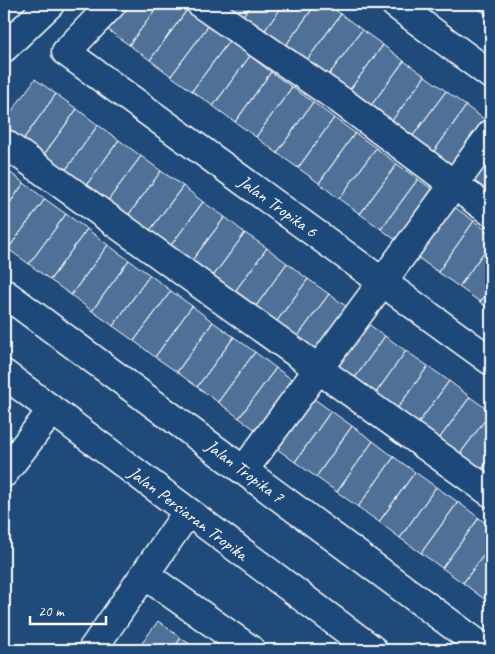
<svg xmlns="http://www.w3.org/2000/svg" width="495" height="654" font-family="Caveat,sans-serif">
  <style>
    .building { fill: #507197; stroke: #fff }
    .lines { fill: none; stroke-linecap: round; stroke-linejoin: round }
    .minor-casing { stroke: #fff; stroke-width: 31 }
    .minor { stroke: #1f4a7a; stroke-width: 28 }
    .labels { text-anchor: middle; stroke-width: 4; stroke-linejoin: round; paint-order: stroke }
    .street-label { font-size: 18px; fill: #fff; stroke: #1f4a7a }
  </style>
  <rect width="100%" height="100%" fill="#1f4a7a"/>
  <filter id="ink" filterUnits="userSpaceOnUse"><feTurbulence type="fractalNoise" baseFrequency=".02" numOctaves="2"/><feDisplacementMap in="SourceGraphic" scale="10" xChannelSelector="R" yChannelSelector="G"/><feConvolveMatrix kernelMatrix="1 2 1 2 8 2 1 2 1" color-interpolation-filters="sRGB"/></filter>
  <g filter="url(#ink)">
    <!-- building -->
    <path class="building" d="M127,4H160L129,45L108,30Z
      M160,4H179L187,10L150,60L129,45Z
      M221,4H252L241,18Z
      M252,4H284L262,34L241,18Z
      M284,4H316L283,49L262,34Z
      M316,4H326L341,14L304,64L283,49Z
      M472,4H491V18Z
      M187,10L208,26L171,76L150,60Z
      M341,14L362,30L325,80L304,64Z
      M208,26L229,41L192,91L171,76Z
      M362,30L383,45L346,95L325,80Z
      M229,41L250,56L213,106L192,91Z
      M383,45L404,61L367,111L346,95Z
      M250,56L271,72L235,122L213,106Z
      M404,61L425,76L388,126L367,111Z
      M271,72L292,87L256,137L235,122Z
      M425,76L446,91L409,141L388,126Z
      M35,79L56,94L19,145L4,133V122Z
      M292,87L313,102L277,153L256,137Z
      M446,91L466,106L430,157L409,141Z
      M56,94L77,109L40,160L19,145Z
      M313,102L334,118L298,168L277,153Z
      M466,106L487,121L450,172L430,157Z
      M77,109L98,125L62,175L40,160Z
      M334,118L355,133L319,183L298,168Z
      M98,125L119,140L82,191L62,175Z
      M355,133L376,148L339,199L319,183Z
      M119,140L141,156L104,206L82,191Z
      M376,148L397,164L360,214L339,199Z
      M491,150V194L489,197L468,182Z
      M141,156L161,171L124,221L104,206Z
      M397,164L418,179L381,229L360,214Z
      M4,168L24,183L4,211Z
      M161,171L183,186L145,237L124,221Z
      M418,179L439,194L402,245L381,229Z
      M24,183L45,199L8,249L4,246V211Z
      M183,186L203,202L166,252L145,237Z
      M45,199L66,214L29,264L8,249Z
      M203,202L225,217L187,267L166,252Z
      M453,206L474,221L438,272L417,257Z
      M66,214L87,229L50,280L29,264Z
      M225,217L245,233L208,283L187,267Z
      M474,221L491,234V242L459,287L438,272Z
      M87,229L108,245L71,295L50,280Z
      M245,233L267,248L230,298L208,283Z
      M491,242V287L480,302L459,287Z
      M108,245L129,260L92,311L71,295Z
      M267,248L287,263L251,313L230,298Z
      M129,260L150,275L113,326L92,311Z
      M287,263L308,279L271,329L251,313Z
      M150,275L171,291L134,341L113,326Z
      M308,279L329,294L292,344L271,329Z
      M491,287V310L480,302Z
      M171,291L192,306L155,357L134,341Z
      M329,294L350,309L313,360L292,344Z
      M192,306L213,322L177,372L155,357Z
      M364,321L385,336L349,386L327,371Z
      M213,322L234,337L197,387L177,372Z
      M385,336L406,351L370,401L349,386Z
      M234,337L255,352L218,402L197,387Z
      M406,351L428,366L391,417L370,401Z
      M255,352L276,368L239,418L218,402Z
      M428,366L449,381L412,432L391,417Z
      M276,368L297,383L260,433L239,418Z
      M449,381L470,397L433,447L412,432Z
      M310,396L331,411L295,462L273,446Z
      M470,397L491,412L454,462L433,447Z
      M331,411L352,426L316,477L295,462Z
      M491,412V456L476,478L454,462Z
      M352,426L373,441L337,492L316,477Z
      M373,441L394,457L358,507L337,492Z
      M491,456V489L476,478Z
      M394,457L415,472L379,522L358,507Z
      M415,472L436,487L400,538L379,522Z
      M436,487L458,502L421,553L400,538Z
      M458,502L479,518L442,568L421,553Z
      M479,518L491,527V545L463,583L442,568Z
      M491,545V589L484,599L463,583Z
      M158,621L181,638L172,650H137Z
      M181,638L198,650H172Z"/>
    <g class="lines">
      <defs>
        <path id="minor" d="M112,4L66,52L491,361
          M201,4L340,100L491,212
          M395,4L491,75
          M4,48L50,4
          M4,143L491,493
          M4,293L486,650
          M4,374L373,650
          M244,470L491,134
          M4,473L52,410
          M145,575L251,650
          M92,650L187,513"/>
      </defs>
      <!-- minor casing -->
      <use href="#minor" class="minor-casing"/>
      <!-- minor -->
      <use href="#minor" class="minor"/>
    </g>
  </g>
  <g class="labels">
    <!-- street labels -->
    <g class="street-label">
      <text transform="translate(278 206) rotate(36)" y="6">Jalan Tropika 6</text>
      <text transform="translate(245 471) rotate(37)" y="6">Jalan Tropika 7</text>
      <text transform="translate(188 513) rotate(37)" y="6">Jalan Persiaran Tropika</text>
    </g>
  </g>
  <!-- margin -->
  <rect width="495" height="654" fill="none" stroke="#1f4a7a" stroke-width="20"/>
  <rect x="10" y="10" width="475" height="634" fill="none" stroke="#fff" stroke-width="2" filter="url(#ink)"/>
  <!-- scale -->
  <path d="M30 616v8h76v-8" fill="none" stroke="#ffffff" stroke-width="2.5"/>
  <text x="38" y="616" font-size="15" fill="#ffffff" stroke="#1f4a7a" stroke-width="4" paint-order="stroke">20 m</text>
</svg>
